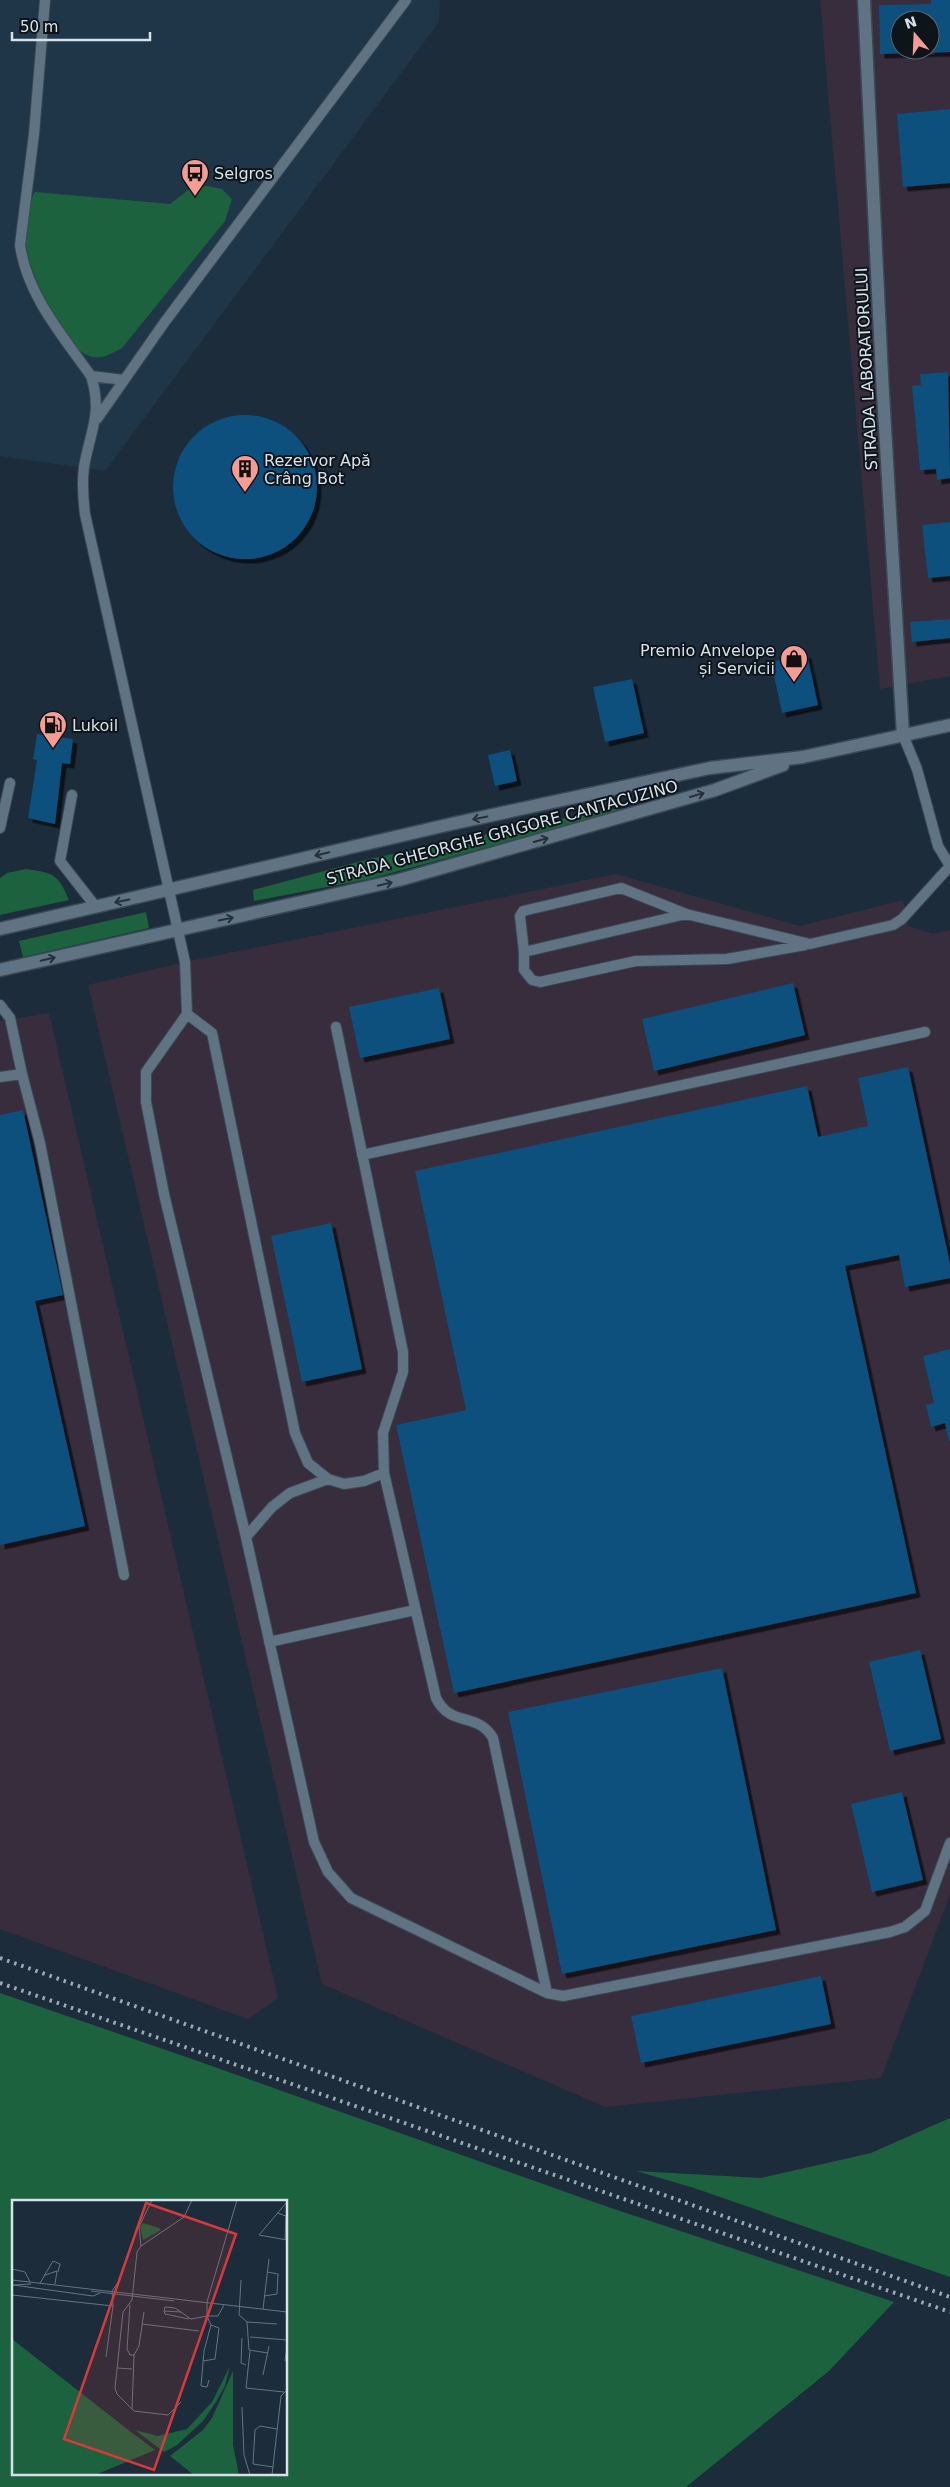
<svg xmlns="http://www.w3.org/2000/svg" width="950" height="2487" font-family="'DejaVu Sans',sans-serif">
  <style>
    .built { fill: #1f3649 }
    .industrial { fill: #382d3c; fill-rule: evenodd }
    .green { fill: #1d623e; fill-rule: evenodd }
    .building { fill: #09507d; fill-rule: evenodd; filter: url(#shadow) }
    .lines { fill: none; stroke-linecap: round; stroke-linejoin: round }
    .service-casing { stroke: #3b4955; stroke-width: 12 }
    .minor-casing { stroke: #3b4955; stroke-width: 15 }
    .secondary-casing { stroke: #3b4955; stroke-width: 15 }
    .service { stroke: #607383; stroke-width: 10 }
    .minor { stroke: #607383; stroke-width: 12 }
    .secondary { stroke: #607383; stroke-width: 12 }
    .rail { stroke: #9daab4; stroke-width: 4; stroke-dasharray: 2.5 5; stroke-linecap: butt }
    .oneway { stroke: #26303a }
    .labels { text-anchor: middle; stroke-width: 4; stroke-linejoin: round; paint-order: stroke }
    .poi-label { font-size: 16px; fill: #d6e1ea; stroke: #0d141a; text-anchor: start }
    .street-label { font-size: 16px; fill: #d6e1ea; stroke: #0d141a }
    .inset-road { fill: none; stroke: #667480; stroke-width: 1 }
    .view { fill: #d63a3b; fill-opacity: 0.15; stroke: #d63a3b; stroke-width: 2.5 }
    .inset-edge { fill: none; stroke: #d6e1ea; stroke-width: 2.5 }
  </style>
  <defs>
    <filter id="shadow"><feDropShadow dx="4.5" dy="4.5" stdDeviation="0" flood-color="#0009"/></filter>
  </defs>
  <rect width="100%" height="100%" fill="#1c2c3a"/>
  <!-- built -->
  <path class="built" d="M0,0H440L439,22L105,471L0,456Z"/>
  <!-- industrial -->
  <path class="industrial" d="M820,0H950V676L880,689ZM900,20H930V50H900Z
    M616,874L800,926L903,900L908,926L933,934L950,930V1894L881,2078L605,2107L322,1984L88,985L185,962Z
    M49,1013L278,1998L248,2019L0,1929V1021Z"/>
  <!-- green -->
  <path class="green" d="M207,186L222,189L232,199L225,221L122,348C110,354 101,361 87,355C65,347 28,270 26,247C25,232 29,215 30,201L35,192L170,204L191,188Z
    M608,809H628L369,879L254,901L253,890L369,859Z
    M26,869C54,873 58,874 69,900L0,915V878L7,873Z
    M146,912L149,928L23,957L19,941Z
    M0,1993L192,2059L608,2207L894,2302L829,2371L686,2487H0ZM14,2201H286V2473H14Z
    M950,2118V2277L694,2188L636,2171L761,2178L871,2153Z"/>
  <!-- building -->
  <path class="building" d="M931,0H950V52L880,54L879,5L931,4ZM900,20H930V50H900Z
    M950,109V183L903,187L897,114Z
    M948,372L950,478L937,480L936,469L920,470L912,386L921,385L920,374Z
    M173 487a72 72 0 1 1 144 0a72 72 0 1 1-144 0Z
    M950,522V576L928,578L922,525Z
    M950,619V638L912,642L910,622Z
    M807,654L818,705L782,713L771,662Z
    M632,679L644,733L605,742L593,687Z
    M37,734L73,739L70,764L62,763L55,824L28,818L37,760L33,759Z
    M510,750L517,781L495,786L488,755Z
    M793,983L805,1035L654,1071L642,1019Z
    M439,988L450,1039L360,1058L349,1007Z
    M908,1067L950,1264V1278L905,1287L899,1255L845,1266L916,1593L454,1693L396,1425L466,1410L415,1171L807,1086L818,1137L868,1126L858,1078Z
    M23,1110L63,1295L35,1301L85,1526L0,1545V1115Z
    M331,1223L362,1369L302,1382L271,1236Z
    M950,1349V1441H949L945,1423L931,1427L926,1405L934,1403L923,1356Z
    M920,1650L941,1739L890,1751L869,1662Z
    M722,1668L776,1930L562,1974L508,1712Z
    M902,1792L923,1880L872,1892L851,1804Z
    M821,1976L831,2024L641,2063L631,2016Z"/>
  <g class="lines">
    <defs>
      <path id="service" d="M45,0L34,134L20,245C27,295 62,335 91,376C103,414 90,431 84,467C82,483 83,498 85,514L185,962L187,1014L146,1072V1102L164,1194L246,1537L314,1842L328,1872L351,1898L547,1993L563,1996L890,1932L905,1927L925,1911L950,1843
        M91,376L124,380
        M97,419L164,323L406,0
        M903,735L917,769L938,846L950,866
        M72,795L60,861L96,907
        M0,828L10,783
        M686,914L524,952L520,916L523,911L621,888L686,914L810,944L893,925L902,919L950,866
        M524,952V970L532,980L540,982L636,961L727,959L805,945
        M0,1005L10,1018L22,1074
        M187,1014L212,1033L295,1433L308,1463L328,1479L344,1484L364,1481L384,1473L383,1433L403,1372V1352L336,1027
        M0,1077L22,1074L40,1143L124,1575
        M362,1155L925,1032
        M384,1473L436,1698C451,1728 477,1711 493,1738L547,1993
        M246,1537L272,1507L290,1493L328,1479
        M269,1642L415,1610"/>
      <path id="minor" d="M864,0L882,376L903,735"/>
      <path id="secondary" d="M0,929L451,824L710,768L803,757L950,725
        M0,970L399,880L715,790L783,765"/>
    </defs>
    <!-- service casing -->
    <use href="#service" class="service-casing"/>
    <!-- minor casing -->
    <use href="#minor" class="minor-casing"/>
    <!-- secondary casing -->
    <use href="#secondary" class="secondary-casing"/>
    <!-- service -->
    <use href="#service" class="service"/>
    <!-- minor -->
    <use href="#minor" class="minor"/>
    <!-- secondary -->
    <use href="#secondary" class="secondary"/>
    <!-- rail -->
    <path class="rail" d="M0,1958L950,2297
      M0,1983L950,2312"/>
  </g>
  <!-- one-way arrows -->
  <defs><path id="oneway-shaft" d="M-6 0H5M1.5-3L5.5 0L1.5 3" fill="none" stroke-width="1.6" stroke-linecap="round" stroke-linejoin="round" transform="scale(1.25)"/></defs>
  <g class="oneway">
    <use href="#oneway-shaft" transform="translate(697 795) rotate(-16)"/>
    <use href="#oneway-shaft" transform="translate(480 818) rotate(168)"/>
    <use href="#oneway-shaft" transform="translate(541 840) rotate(-16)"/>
    <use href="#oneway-shaft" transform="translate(322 854) rotate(166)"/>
    <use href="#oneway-shaft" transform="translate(385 884) rotate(-13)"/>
    <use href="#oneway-shaft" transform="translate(122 901) rotate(168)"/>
    <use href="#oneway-shaft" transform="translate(226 919) rotate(-12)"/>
    <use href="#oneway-shaft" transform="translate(48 959) rotate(-13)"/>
  </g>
  <!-- icons -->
  <defs>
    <symbol id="bus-pin" viewBox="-11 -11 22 30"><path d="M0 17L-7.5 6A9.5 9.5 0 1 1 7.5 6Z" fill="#f59c94" stroke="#0d141a"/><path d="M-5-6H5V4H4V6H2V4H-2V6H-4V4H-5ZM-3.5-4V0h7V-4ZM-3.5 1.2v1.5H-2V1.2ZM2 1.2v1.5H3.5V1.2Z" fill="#111"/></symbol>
    <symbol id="building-pin" viewBox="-11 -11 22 30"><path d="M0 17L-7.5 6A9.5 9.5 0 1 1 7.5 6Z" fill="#f59c94" stroke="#0d141a"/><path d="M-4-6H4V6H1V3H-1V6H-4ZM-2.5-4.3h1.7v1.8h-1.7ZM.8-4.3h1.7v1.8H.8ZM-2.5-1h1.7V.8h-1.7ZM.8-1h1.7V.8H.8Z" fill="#111"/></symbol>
    <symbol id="shop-pin" viewBox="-11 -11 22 30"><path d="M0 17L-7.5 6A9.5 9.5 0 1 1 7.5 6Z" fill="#f59c94" stroke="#0d141a"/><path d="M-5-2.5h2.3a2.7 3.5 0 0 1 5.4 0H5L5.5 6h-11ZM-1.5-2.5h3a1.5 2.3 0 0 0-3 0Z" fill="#111"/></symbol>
    <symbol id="fuel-pin" viewBox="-11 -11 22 30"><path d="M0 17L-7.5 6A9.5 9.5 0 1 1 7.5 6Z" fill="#f59c94" stroke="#0d141a"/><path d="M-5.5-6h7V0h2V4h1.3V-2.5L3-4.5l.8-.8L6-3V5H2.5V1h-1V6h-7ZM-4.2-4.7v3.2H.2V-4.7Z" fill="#111"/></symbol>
  </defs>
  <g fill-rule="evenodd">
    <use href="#bus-pin" x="179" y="157" width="32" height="43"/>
    <use href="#building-pin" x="229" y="453" width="32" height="43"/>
    <use href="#shop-pin" x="778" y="643" width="32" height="43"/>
    <use href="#fuel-pin" x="37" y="709" width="32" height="43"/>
  </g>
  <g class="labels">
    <!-- poi labels -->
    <g class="poi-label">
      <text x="214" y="179">Selgros</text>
      <text x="264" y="466">Rezervor Apă<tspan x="264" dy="18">Crâng Bot</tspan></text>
      <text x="775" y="656" text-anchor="end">Premio Anvelope<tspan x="775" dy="18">și Servicii</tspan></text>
      <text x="72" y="731">Lukoil</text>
    </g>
    <!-- street labels -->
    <g class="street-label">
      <text transform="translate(866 369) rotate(-93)" y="6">STRADA LABORATORULUI</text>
      <text transform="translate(502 832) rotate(-15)" y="6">STRADA GHEORGHE GRIGORE CANTACUZINO</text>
    </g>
  </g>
  <!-- overview -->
  <g transform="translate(12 2200)">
    <rect width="275" height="275" fill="#1c2c3a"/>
    <path d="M131,23L147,28L149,30L131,40L128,27ZM0,139L119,232L143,250L83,275H0ZM218,166L213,186L204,202L191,221L165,245L152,252L123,230L146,236L175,229L200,202ZM221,171V245L227,275H182L158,256L191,230L200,218Z" fill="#1d623e"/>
    <path class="inset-road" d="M275,2L247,35L275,40M265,13L274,16L273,40M129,46L127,27L140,0M0,69L13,72L18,82M32,76L41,61L48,64L46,72M0,80L275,112M229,80L227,115L235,122L237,150L256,153M28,83L33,75L45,71L43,84M1,85L81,96L88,93M1,85L19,84M79,91L162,101M0,95L101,106L94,157M252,96L265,94L266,74L255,72M118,105L115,149L118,155H122L127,146L132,112M212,105L206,116H195V102L225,0M101,106L100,91L109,78M251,109L257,59M152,111L153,114L177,119M169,112L152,111L153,107L163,108L179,119L195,116L199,125L207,128L203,159L191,161M235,122L265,124M130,124L187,131M238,137L275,140M230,138L229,163L234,165M238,151L234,188L272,192M273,161L275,146M105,168L120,169M251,175L257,146M197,180L195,187L189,186L192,151L199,125M169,202L156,215L122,211L105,194L103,188L111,112L120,100L125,52L129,46L172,17L180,0M230,207L232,255L238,275M120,209L122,155M261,267L241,264L243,230L248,226L265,229M260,275L269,196L275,190"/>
    <path class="view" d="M134,3L224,34L142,270L52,239Z"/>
    <rect width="275" height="275" class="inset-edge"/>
  </g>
  <!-- north arrow -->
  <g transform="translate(915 35) rotate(341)"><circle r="24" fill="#0d141a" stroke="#5d666d"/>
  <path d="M0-4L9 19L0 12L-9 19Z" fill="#f59c94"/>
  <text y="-8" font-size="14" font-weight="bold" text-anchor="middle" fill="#d6e1ea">N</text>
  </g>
  <!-- scale -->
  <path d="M12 32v8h138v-8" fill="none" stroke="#d6e1ea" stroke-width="2.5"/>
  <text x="20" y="32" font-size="15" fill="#d6e1ea" stroke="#0d141a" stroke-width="4" paint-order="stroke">50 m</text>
</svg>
